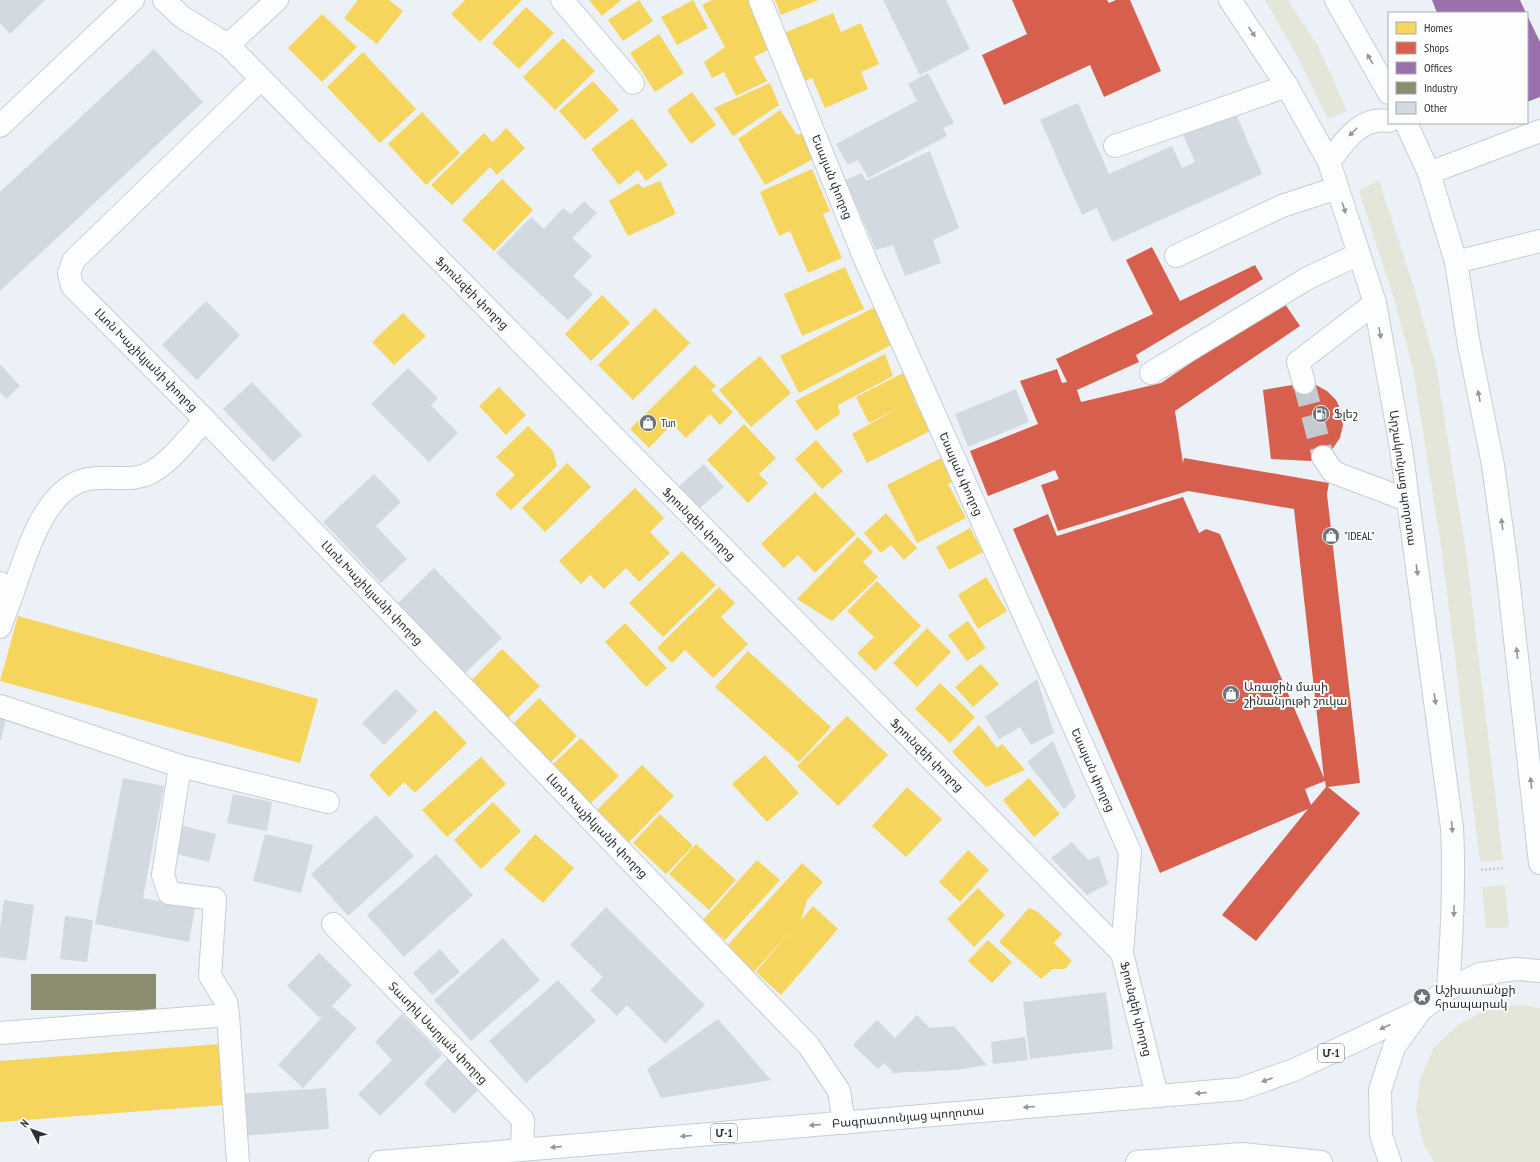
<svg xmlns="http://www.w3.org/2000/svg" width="1540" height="1162" font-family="'PT Sans Narrow','Noto Sans Armenian',sans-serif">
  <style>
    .green { fill: #e5e6da }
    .homes { fill: #f6d55c }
    .shops { fill: #d6604d; fill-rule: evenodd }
    .offices { fill: #9970ab }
    .industry { fill: #8c8c6e }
    .building { fill: #d2d9e0 }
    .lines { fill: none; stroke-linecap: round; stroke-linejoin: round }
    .minor-tunnel { stroke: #c5cad0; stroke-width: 22; stroke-dasharray: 22 11; stroke-linecap: butt }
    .minor-casing { stroke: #c8cdd2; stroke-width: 24 }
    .major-casing { stroke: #c8cdd2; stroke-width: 24 }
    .path { stroke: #cdced1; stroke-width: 2.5; stroke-dasharray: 2 2; stroke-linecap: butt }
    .minor { stroke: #fcfdfe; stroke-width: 22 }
    .major { stroke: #fcfdfe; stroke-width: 22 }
    .oneway { fill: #94969a }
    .labels { text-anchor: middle; stroke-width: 4; stroke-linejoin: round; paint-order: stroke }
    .shield { fill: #fdfdfd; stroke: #6a6e71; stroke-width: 1 }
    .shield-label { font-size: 11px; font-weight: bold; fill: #2b3035 }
    .street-label { font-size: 12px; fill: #2b3035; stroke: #fdfdfd }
    .poi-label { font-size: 12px; fill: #2b3035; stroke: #fdfdfd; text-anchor: start }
  </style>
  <rect width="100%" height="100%" fill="#ecf1f7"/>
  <!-- green -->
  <path class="green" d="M1265,0H1288L1318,46L1347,111L1328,119L1298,58Z
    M1379,180L1414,288L1436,366L1466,552L1503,860L1480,862L1442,552L1413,369L1393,295L1359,191Z
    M1505,885L1509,927L1486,929L1482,887Z
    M1523,1005L1540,1008V1162H1434L1423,1143L1416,1111L1420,1079L1434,1047L1459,1024L1489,1008Z"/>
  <!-- homes -->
  <path class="homes" d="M358,0H389L403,11L377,44L344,18Z
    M465,0H522L480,42L451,14Z
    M589,0H621L602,16Z
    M639,0L653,21L623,41L608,20Z
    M693,0L708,28L677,45L661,17Z
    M712,0H749L772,48L754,57L767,81L736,96L724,72L712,78L704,62L725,47L702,5Z
    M775,0H819L781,15Z
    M526,7L554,33L519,69L492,43Z
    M833,13L841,32L861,23L879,64L861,72L868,89L825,108L812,78L803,82L782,34Z
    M322,14L357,47L322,82L288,48Z
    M659,34L684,73L655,92L630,53Z
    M563,38L595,71L555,110L523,77Z
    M363,52L416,109L380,143L327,87Z
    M593,81L619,110L585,140L559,111Z
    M770,83L779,105L733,136L714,108Z
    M692,92L716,125L691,144L667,110Z
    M780,110L797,135L802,133L817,157L765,185L738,139Z
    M422,112L460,153L426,185L388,144Z
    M632,118L668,165L646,181L638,170L619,185L591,149Z
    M506,128L525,148L497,175L490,167L452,205L431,185L484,133L493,142Z
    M812,169L830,211L823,214L842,258L808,273L790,231L779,236L760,192Z
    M502,179L533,210L494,251L462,220Z
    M660,181L676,214L628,236L609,201L638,183L643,188Z
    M845,267L864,309L802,336L784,294Z
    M602,295L630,323L591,361L565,334Z
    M875,307L893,344L799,393L780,356Z
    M655,308L690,343L633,400L598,365Z
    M403,313L426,336L394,365L372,342Z
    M885,354L893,376L838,405L840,414L816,431L795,401Z
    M760,356L791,393L751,427L719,390Z
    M695,365L716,386L711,390L733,412L720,425L710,414L686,438L672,424L649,448L630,429Z
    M911,369L924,395L914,400L930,431L867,463L852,434L900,407L869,423L856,397Z
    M499,387L526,415L506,435L479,406Z
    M744,424L776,458L759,474L768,483L748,503L707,460Z
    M528,426L553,451L557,466L511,510L495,494L515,475L496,457Z
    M816,440L843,471L822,489L795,459Z
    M945,456L957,480L948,484L966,518L917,543L887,485Z
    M567,463L591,487L545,532L522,508Z
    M635,488L664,518L650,532L670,553L639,582L626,568L604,589L590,575L581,584L559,561Z
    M815,492L856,534L815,573L798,555L784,568L761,544Z
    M886,513L917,548L904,560L891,545L881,553L864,533Z
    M970,528L983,552L949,570L936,547Z
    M858,537L873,552L863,562L878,577L832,621L797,599Z
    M682,551L716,585L663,637L629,603Z
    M986,577L1007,611L978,629L958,595Z
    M877,581L921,626L875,671L857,653L874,637L847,611Z
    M719,587L735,603L721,617L748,644L713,678L685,650L672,663L657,648Z
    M18,616L318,699L300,763L0,681Z
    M968,621L986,648L967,661L948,635Z
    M625,623L667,668L646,687L605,642Z
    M927,628L951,652L917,687L893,663Z
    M502,649L540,686L505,721L468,684Z
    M748,651L831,727L799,762L715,687Z
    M981,664L999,684L973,707L955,687Z
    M940,683L975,717L950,743L915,709Z
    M539,698L577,736L549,764L511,726Z
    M435,710L467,743L415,793L404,782L389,797L369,775Z
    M847,716L888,755L838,806L797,766Z
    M979,725L997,748L1002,744L1025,770L986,787L952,752Z
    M581,738L619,776L590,804L552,765Z
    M765,755L799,793L767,822L732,784Z
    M481,757L506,784L447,837L422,810Z
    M642,765L674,796L629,842L597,810Z
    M1029,778L1060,814L1034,837L1003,800Z
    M907,787L942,819L906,857L872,826Z
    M493,802L521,831L481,869L454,840Z
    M660,814L693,846L666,874L633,843Z
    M535,834L574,868L543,903L504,869Z
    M696,844L736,880L709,910L669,874Z
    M968,850L989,870L960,902L939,882Z
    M757,860L780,880L725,940L703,920Z
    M802,863L823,882L807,900L801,920L813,906L838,929L781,995L756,972L793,928L754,972L726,947Z
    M978,888L1005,915L974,947L947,919Z
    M1029,908L1038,912L1062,934L1054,943L1072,961L1065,969H1053L1041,979L999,942Z
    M988,940L1012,962L992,983L968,961Z
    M219,1044L223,1105L0,1122V1061Z"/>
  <!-- shops -->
  <path class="shops" d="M1012,0H1107L1109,3L1116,0H1130L1161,71L1104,97L1090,65L1004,105L982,55L1027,34Z
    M1152,247L1180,301L1255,265L1263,279L1136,355L1139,362L1077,390L1081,402L1161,383L1283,301L1300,326L1175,411L1183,463L1184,458L1329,483L1327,494L1360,783L1328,787L1360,813L1256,941L1222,915L1308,809L1160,873L1013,529L1048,514L1057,536L1183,497L1199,533L1206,529L1220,534L1324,778L1294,509L1188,491L1058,531L1041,485L1059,479L1055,470L988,496L970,451L1038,424L1020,381L1057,369L1062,383L1067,382L1056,359L1153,314L1126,260ZM1325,781L1326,787L1311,805L1305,789Z
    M1304,383L1316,385L1327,391L1336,400L1342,412L1343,425L1340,438L1333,448L1323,457L1311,461L1271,459L1263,390Z"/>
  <!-- offices -->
  <path class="offices" d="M1432,0H1520L1526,13H1437Z
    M1527,15L1540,42V97L1527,102Z"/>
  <!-- industry -->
  <path class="industry" d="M31,974H156V1010H31Z"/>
  <!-- building -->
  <path class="building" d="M0,0H45L10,34L0,23Z
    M883,0H946L970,49L920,75Z
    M154,49L203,102L0,291V192Z
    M928,73L954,123L943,128L947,136L868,178L858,160L848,165L836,144L917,101L908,84Z
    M1078,103L1109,174L1172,146L1182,168L1195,162L1180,128L1232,105L1262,174L1112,242L1097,208L1082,215L1040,120Z
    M930,151L959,228L933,240L941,263L905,276L893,245L876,250L845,180L862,173L866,181Z
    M584,201L597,213L572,238L592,256L573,276L593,294L568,320L496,253L531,217L544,229L563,208L571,214Z
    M206,301L240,335L197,380L162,345Z
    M0,364L20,386L6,399L0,392Z
    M408,368L438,398L431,405L458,433L429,462L371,404Z
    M252,382L302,435L273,462L223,409Z
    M1016,389L1029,422L968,447L955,414Z
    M704,464L724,487L699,509L679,486Z
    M374,474L401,502L376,526L407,559L381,583L323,522Z
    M434,568L502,638L465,673L397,604Z
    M1037,679L1054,733L1031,745L1020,727L999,739L985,717Z
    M396,689L418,711L384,745L362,723Z
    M0,717L6,718L1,740H0Z
    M1053,741L1076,797L1064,809L1027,762Z
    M123,778L164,786L143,898L195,908L189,942L95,924Z
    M233,794L272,802L267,831L227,823Z
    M376,815L414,856L348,916L311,874Z
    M180,825L216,834L209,862L173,853Z
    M265,834L313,845L301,893L253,881Z
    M1072,842L1088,860L1099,856L1108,884L1087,895L1051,858Z
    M436,854L473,895L404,957L367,915Z
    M4,900L34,905L26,961L0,957V928Z
    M606,907L705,1005L665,1044L627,1005L617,1016L590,990L603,977L570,945Z
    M65,916L93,920L87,962L60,959Z
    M503,938L540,980L471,1041L434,1000Z
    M440,949L460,972L432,995L413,973Z
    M319,953L352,985L332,1006L357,1028L303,1088L278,1065L325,1014L320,1018L287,986Z
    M558,980L596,1021L526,1083L489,1041Z
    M1106,992L1113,1049L1030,1059L1023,1002Z
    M402,1014L442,1055L380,1116L358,1094L392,1060L375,1042Z
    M917,1015L930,1028L954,1026L987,1065L956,1070L892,1073V1071L884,1063L878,1069L853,1045L877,1020L895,1038Z
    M718,1019L771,1080L661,1098L647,1069Z
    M1025,1037L1028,1060L993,1064L991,1042Z
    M449,1057L480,1088L454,1114L424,1083Z
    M326,1088L329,1129L242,1136L239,1094Z"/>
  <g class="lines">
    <!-- minor-tunnel -->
    <path class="minor-tunnel" d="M1304,383L1323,457"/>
    <defs>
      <path id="minor" d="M164,0L182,17L228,45L1122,953L1157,1096
        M562,0L633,83
        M760,0L865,259L1130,852L1122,953
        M228,45L277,0
        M261,79L74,260L69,273L72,286L205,420L809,1046L839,1091L844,1123
        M0,126L133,0
        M1115,146L1287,86
        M1429,173L1540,131
        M1176,256L1282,206L1337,188
        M1456,262L1540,241
        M1151,373L1308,278L1359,254
        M1304,383L1298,362L1375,303
        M1323,457L1333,472L1407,500
        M0,583L12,595L0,627
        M12,595C25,558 42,492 84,480C104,474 131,483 150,473C172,461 188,438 205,420
        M0,706L180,766L328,802
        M180,766L163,875L169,893L215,899L210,976L226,1002L228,1015L238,1162
        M333,924L523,1120L522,1150
        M0,1033L228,1015"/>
      <path id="major" d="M1230,0L1287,86L1329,162L1375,303L1401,448L1452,828C1455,882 1452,935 1448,989
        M1336,0L1389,93
        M1406,123L1429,173L1456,262L1469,345L1493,465L1506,559L1540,863
        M1329,162C1344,142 1360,116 1389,121
        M380,1162L1240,1089L1294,1070L1421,1010
        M1137,1162L1242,1154L1321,1162
        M1390,1162L1381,1135L1380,1090L1394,1047L1421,1010L1448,989L1480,974L1516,969L1540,971"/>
    </defs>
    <!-- minor casing -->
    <use href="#minor" class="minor-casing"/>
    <!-- major casing -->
    <use href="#major" class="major-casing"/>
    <!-- path -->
    <path class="path" d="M1481,870L1503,868"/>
    <!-- minor -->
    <use href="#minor" class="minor"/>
    <!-- major -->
    <use href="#major" class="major"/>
  </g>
  <!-- one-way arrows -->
  <defs><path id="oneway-solid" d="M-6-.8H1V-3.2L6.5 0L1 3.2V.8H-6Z"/></defs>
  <g class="oneway">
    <use href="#oneway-solid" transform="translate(1252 32) rotate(56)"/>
    <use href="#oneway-solid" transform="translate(1370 59) rotate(-120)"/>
    <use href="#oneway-solid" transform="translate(1353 132) rotate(135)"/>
    <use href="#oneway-solid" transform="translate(1344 208) rotate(72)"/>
    <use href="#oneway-solid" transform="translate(1380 333) rotate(80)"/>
    <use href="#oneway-solid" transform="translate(1479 396) rotate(-101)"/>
    <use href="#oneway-solid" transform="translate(1502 524) rotate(-98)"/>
    <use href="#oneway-solid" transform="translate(1417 570) rotate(82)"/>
    <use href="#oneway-solid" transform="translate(1517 653) rotate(-96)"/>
    <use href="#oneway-solid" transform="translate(1435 699) rotate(82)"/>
    <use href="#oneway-solid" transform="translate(1531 783) rotate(-96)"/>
    <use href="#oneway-solid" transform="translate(1452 827) rotate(85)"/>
    <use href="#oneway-solid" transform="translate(1454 911) rotate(91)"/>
    <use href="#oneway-solid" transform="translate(1385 1027) rotate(155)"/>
    <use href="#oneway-solid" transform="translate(1267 1080) rotate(160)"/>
    <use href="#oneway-solid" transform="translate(1201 1093) rotate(175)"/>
    <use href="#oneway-solid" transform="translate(1029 1107) rotate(175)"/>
    <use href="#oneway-solid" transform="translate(815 1125) rotate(175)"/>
    <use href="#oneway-solid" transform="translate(686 1136) rotate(175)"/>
    <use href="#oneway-solid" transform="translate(556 1147) rotate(175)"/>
  </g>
  <!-- icons -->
  <defs>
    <symbol id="fuel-disc" viewBox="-11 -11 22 22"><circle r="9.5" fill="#6f7479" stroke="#fdfdfd"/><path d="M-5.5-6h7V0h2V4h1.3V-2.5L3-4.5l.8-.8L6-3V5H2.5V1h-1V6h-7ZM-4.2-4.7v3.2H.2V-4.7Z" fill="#fff"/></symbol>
    <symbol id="shop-disc" viewBox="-11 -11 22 22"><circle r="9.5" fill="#6f7479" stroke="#fdfdfd"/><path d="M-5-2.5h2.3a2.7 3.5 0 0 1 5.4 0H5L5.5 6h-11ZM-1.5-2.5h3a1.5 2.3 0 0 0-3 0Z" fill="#fff"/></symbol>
    <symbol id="sight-disc" viewBox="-11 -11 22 22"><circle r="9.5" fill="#6f7479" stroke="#fdfdfd"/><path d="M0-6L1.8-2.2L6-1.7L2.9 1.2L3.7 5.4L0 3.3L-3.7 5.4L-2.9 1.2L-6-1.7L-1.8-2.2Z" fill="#fff"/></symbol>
  </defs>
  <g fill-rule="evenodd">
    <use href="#fuel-disc" x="1311" y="404" width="20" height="20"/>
    <use href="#shop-disc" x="638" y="413" width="20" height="20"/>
    <use href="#shop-disc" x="1321" y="526" width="20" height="20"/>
    <use href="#shop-disc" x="1221" y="684" width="20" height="20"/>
    <use href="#sight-disc" x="1412" y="987" width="20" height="20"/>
  </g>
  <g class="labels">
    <!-- shield labels -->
    <g class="shield">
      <rect x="1318" y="1044" width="26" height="18" rx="3"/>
      <rect x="711" y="1124" width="26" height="18" rx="3"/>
    </g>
    <g class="shield-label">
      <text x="1331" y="1057">Մ-1</text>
      <text x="724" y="1137">Մ-1</text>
    </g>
    <!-- street labels -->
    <g class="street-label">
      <text transform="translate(832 177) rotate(68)" y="4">Եսայան փողոց</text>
      <text transform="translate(472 293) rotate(45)" y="4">Ֆրունզեի փողոց</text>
      <text transform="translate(146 360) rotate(45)" y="4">Լևոն Խաչիկյանի փողոց</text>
      <text transform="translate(961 474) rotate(66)" y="4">Եսայան փողոց</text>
      <text transform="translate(1403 478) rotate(82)" y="4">Արշակունյաց պողոտա</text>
      <text transform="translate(699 524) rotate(45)" y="4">Ֆրունզեի փողոց</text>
      <text transform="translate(372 593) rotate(46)" y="4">Լևոն Խաչիկյանի փողոց</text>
      <text transform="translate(927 755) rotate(45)" y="4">Ֆրունզեի փողոց</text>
      <text transform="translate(1093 770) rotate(66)" y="4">Եսայան փողոց</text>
      <text transform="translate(597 826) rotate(46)" y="4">Լևոն Խաչիկյանի փողոց</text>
      <text transform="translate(1136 1009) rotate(76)" y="4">Ֆրունզեի փողոց</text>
      <text transform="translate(438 1033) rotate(46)" y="4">Տատիկ Սարյան փողոց</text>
      <text transform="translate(908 1117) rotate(-5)" y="4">Բագրատունյաց պողոտա</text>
    </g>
    <!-- poi labels -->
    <g class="poi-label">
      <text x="1334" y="418">Ֆլեշ</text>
      <text x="661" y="427">Tun</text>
      <text x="1344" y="540">"IDEAL"</text>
      <text x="1244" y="691">Առաջին մասի<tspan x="1244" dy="14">շինանյութի շուկա</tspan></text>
      <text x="1435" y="994">Աշխատանքի<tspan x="1435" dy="14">հրապարակ</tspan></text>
    </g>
  </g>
  <!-- legend -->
  <rect x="1388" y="12" width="140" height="112" fill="#fdfdfd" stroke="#a9abad"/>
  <rect x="1396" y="22" width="20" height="12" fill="#f6d55c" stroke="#a9abad"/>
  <text x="1424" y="32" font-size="12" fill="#2b3035">Homes</text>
  <rect x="1396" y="42" width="20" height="12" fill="#d6604d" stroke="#a9abad"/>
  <text x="1424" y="52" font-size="12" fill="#2b3035">Shops</text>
  <rect x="1396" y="62" width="20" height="12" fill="#9970ab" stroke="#a9abad"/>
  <text x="1424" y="72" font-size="12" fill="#2b3035">Offices</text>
  <rect x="1396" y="82" width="20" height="12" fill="#8c8c6e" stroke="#a9abad"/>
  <text x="1424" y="92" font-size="12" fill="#2b3035">Industry</text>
  <rect x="1396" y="102" width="20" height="12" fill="#d2d9e0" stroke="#a9abad"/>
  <text x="1424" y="112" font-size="12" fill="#2b3035">Other</text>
  <!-- north arrow -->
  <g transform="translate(32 1130) rotate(311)" stroke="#fdfdfd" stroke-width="3" paint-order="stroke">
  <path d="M0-3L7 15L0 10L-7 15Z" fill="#2b3035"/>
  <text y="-6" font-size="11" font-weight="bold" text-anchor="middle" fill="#2b3035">N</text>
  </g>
</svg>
